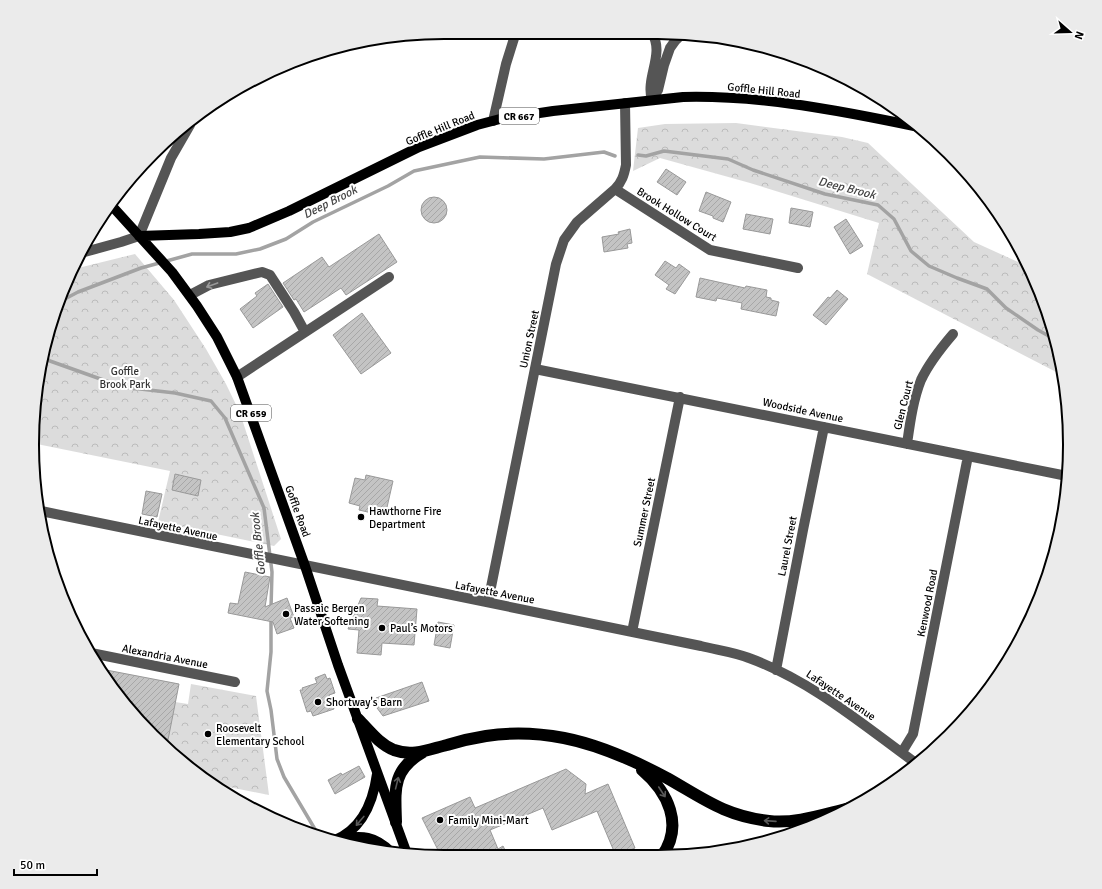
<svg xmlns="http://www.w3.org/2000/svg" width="1102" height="889" font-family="Signika,sans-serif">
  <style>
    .forest { fill: url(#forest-crowns) }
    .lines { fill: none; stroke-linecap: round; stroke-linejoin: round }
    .stream { stroke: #a3a3a3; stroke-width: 3.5 }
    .building { fill: url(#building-hatch); stroke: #999 }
    .minor { stroke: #555; stroke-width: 10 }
    .major { stroke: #000; stroke-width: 10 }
    .highway { stroke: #000; stroke-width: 12 }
    .oneway { stroke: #999 }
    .oneway2 { stroke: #595959 }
    .poi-dot { fill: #000; stroke: #fff; stroke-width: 1.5 }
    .labels { text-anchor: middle; stroke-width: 4; stroke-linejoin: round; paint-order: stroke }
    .shield { fill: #fff; stroke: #4c4c4c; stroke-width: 1 }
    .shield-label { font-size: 10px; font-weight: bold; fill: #000 }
    .street-label { font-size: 11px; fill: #000; stroke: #fff }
    .park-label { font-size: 11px; fill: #333; stroke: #fff }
    .poi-label { font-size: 11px; fill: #000; stroke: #fff; text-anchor: start }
    .water-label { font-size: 12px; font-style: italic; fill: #444; stroke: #fff }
    .rim { fill: none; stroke: #000; stroke-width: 2 }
  </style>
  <defs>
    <pattern id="forest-crowns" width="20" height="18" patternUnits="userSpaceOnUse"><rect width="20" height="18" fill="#dcdcdc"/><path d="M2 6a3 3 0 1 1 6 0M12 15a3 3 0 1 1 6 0" fill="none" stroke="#bbb"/></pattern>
    <pattern id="building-hatch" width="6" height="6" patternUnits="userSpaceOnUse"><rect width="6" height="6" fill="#c4c4c4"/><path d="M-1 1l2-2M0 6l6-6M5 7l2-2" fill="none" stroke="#a7a7a7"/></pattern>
  </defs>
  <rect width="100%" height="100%" fill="#fff"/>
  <!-- forest -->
  <path class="forest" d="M736,123L842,137L868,143L974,242L1029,267L1056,338L1062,375L867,274L879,223L750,183L660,158L633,171L638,128L665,124Z
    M135,254L174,300L206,349L226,384L240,413L281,539L274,546L158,522L170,471L32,443L46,338L74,269Z
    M191,684L256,696L269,795L214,784L193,772L167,745L175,702L188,704Z"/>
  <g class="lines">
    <!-- stream -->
    <path class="stream" d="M638,155L646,156L664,151L728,159L753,170L825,194L878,205L894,219L911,251L929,266L957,278L987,289L1006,308L1038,330L1056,340
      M61,301L78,292L141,268L192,254H236L260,249L286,239L313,222L388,186L414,171L480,157L544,159L604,152L615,156
      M44,357L50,361L123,387L175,393L211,401L225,418L264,508L272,572L271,608
      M271,618V652L267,691L271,710L277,759L284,777L319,836"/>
  </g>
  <!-- building -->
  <path class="building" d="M666,169L686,182L677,195L657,182Z
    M706,192L731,202L723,222L713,218V216L699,211Z
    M421 210a13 13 0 1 1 26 0a13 13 0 1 1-26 0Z
    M791,208L813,212L810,227L789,223Z
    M746,214L773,219L770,234L743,229Z
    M846,219L863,246L850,254L834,227Z
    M630,229L632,243L627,244L628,248L604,252L602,237L619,234L618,232Z
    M379,234L397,262L346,295L341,288L304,312L296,299L294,300L283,283L322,257L329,267Z
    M665,261L676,268L679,264L690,272L675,294L666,289L669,285L655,275Z
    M700,278L745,288L746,286L767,290L766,297L771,298V300L779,302L776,316L741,309L742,303L717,298L716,301L696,297Z
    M268,284L283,307L253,328L240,309L257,296L255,293Z
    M837,290L848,299L826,325L813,315L828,297L830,298Z
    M362,313L391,353L361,374L333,335Z
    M175,474L201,480L198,496L172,490Z
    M366,475L393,481L385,516L359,510L360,506L349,503L355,478L365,480Z
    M146,491L162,494L157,517L142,514Z
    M245,572L270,577L265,607L287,598L294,617L290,618L294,628L277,634L273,622L228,613L230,603L238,604Z
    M361,598L378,599L377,606L417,609L414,645L382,643L381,655L357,653L359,630L348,629Z
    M438,622L454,625L450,648L434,645Z
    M101,669L179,684L167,745L117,696Z
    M325,674L327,679L330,678L335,693L329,695L334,709L313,716L311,711L307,712L300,690H303L302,688L317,683L315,678Z
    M422,682L429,701L383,716L377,708L376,698Z
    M359,766L365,777L335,794L328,780L341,773L342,775Z
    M566,769L586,784L585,794L608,784L635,848L616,856L597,811L552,830L543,808L490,830L498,849L503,846L508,856H441L422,818L470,797L475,808Z"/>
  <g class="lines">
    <!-- minor -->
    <path class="minor" d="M652,33C665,54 645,78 652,100
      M652,100L658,90L664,65L670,48L675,41L680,36L685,35H694
      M493,121L506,64L516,32
      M615,189L710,250L798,268
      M81,253L121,242L139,236L171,158L190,125
      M190,295L209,285L262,272L270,275L294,312L305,332
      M535,369L1067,476
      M237,377L389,277
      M907,444C910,423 913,400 921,380C929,363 941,348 953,334
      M41,511L701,646C717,650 734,652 749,658C812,681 863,725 917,764
      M488,602L556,264L564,240L577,222L615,189C622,182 624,175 626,165L625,103
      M632,632L680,397
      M91,653L235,682
      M776,670L803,530L824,427
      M902,752L913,734L968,456"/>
    <!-- major -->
    <path class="major" d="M112,206L172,272L197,306L217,337L237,377L305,566L338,665L407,854
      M139,236L199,234L230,232L249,228L289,211L419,147L477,125L500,119L553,111L683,97C762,95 842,111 919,127
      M341,839C362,835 375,836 391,852
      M333,841C362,830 373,803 377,774"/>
    <!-- highway -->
    <path class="highway" d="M358,719C369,730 379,744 394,750C413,757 430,749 447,745C460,741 473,738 486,736C511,732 538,733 564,738C600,745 635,761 667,778C704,799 725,816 769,821C796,824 824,814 850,808
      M642,770C668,792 684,825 662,856
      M396,822C395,789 392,770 423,752"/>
  </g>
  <!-- one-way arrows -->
  <defs><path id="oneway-shaft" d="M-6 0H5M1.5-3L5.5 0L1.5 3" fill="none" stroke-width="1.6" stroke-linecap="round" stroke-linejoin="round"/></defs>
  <use class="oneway" href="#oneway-shaft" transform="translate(212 285) rotate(160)"/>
  <g class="oneway2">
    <use href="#oneway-shaft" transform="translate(397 783) rotate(-76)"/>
    <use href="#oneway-shaft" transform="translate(662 792) rotate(57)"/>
    <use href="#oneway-shaft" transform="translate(360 821) rotate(130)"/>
    <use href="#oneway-shaft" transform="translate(770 821) rotate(-176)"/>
  </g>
  <!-- markers -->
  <g class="poi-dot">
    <circle cx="361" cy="517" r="4"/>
    <circle cx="286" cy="614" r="4"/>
    <circle cx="382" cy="628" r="4"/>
    <circle cx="318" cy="702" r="4"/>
    <circle cx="208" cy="734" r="4"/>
    <circle cx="440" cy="820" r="4"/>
  </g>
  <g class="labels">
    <!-- shield labels -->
    <g class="shield">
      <rect x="499" y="108" width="40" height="16" rx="3"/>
      <rect x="231" y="405" width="40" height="16" rx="3"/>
    </g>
    <g class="shield-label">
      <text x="519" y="120">CR 667</text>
      <text x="251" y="417">CR 659</text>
    </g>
    <!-- street labels -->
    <g class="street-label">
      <text transform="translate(764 90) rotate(6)" y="4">Goffle Hill Road</text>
      <text transform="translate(440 128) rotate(-22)" y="4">Goffle Hill Road</text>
      <text transform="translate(677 214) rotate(32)" y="4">Brook Hollow Court</text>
      <text transform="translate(529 339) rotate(-78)" y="4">Union Street</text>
      <text transform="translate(903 405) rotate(-76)" y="4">Glen Court</text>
      <text transform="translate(803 410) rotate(12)" y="4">Woodside Avenue</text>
      <text transform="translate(298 511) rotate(70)" y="4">Goffle Road</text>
      <text transform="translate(644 512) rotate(-78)" y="4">Summer Street</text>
      <text transform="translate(178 528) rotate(12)" y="4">Lafayette Avenue</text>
      <text transform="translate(787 546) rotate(-79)" y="4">Laurel Street</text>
      <text transform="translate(495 592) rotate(11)" y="4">Lafayette Avenue</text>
      <text transform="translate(927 603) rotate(-79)" y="4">Kenwood Road</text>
      <text transform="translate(165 656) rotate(11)" y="4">Alexandria Avenue</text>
      <text transform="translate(841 695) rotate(34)" y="4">Lafayette Avenue</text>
    </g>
    <!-- park labels -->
    <g class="park-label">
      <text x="125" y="375">Goffle<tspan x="125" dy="13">Brook Park</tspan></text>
    </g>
    <!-- poi labels -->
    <g class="poi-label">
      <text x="369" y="515">Hawthorne Fire<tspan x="369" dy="13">Department</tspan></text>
      <text x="294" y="612">Passaic Bergen<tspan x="294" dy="13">Water Softening</tspan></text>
      <text x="390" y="632">Paul’s Motors</text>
      <text x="326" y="706">Shortway's Barn</text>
      <text x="216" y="732">Roosevelt<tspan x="216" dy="13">Elementary School</tspan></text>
      <text x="448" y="824">Family Mini-Mart</text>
    </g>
    <!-- water labels -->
    <g class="water-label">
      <text transform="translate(847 188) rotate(14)" y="4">Deep Brook</text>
      <text transform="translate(330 202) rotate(-27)" y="4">Deep Brook</text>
      <text transform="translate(258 544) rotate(-96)" y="4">Goffle Brook</text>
    </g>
  </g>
  <!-- crop -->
  <path d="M0 0H1102V889H0ZM444 39H658A405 405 0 0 1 1063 444V445A405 405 0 0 1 658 850H444A405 405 0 0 1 39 445V444A405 405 0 0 1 444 39Z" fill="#ebebeb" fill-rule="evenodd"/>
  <path class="rim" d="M444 39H658A405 405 0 0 1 1063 444V445A405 405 0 0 1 658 850H444A405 405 0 0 1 39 445V444A405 405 0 0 1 444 39Z"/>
  <!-- north arrow -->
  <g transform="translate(1070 32) rotate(110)" stroke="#ffffff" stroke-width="3" paint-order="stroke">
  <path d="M0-3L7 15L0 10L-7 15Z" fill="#000000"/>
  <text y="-6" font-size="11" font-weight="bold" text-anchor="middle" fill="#000000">N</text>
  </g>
  <!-- scale -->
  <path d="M14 869v6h83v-6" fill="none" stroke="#000000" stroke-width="2"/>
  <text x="20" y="869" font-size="12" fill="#000000" stroke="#ffffff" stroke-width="3" paint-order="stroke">50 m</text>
</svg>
